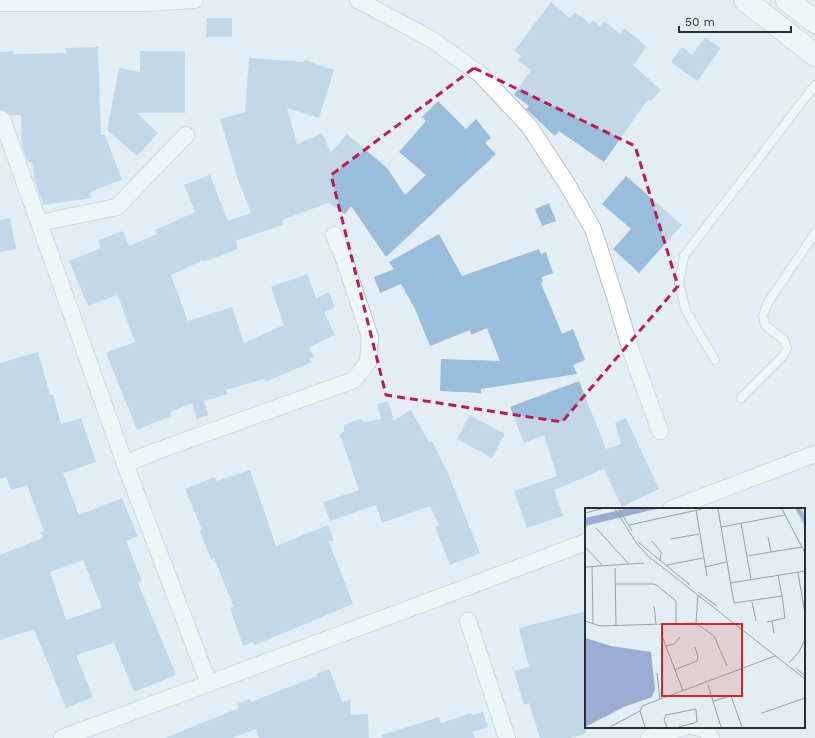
<svg xmlns="http://www.w3.org/2000/svg" width="815" height="738" font-family="'Work Sans',sans-serif">
  <style>
    .building { fill: #9bbddc; fill-rule: evenodd }
    .lines { fill: none; stroke-linecap: round; stroke-linejoin: round }
    .service-casing { stroke: #b6c2c6; stroke-width: 10 }
    .minor-casing { stroke: #b6c2c6; stroke-width: 18 }
    .secondary-casing { stroke: #b6c2c6; stroke-width: 24 }
    .service { stroke: #fff; stroke-width: 8 }
    .minor { stroke: #fff; stroke-width: 16 }
    .secondary { stroke: #fff; stroke-width: 22 }
    .marked { fill: none; stroke: #c2185b; stroke-width: 3; stroke-dasharray: 8 5; stroke-linejoin: round }
    .inset-river { fill: none; stroke: #9cabd1; stroke-width: 2 }
    .inset-road { fill: none; stroke: #99a2a5; stroke-width: 1 }
    .view { fill: #d62828; fill-opacity: 0.15; stroke: #d62828; stroke-width: 2 }
    .inset-edge { fill: none; stroke: #2b2f31; stroke-width: 2 }
  </style>
  <rect width="100%" height="100%" fill="#e2eef3"/>
  <!-- building -->
  <path class="building" d="M551,2L570,18L575,12L590,24L593,20L600,26L604,21L620,34L624,28L647,47L633,65L661,90L651,101L648,99L604,162L559,131L555,136L526,109L529,106L514,95L531,70L518,61L521,56L514,51Z
    M207,18H232V37H206Z
    M705,37L721,48L697,81L671,62L682,47L692,55Z
    M98,47L101,135H105L122,180L90,192L91,198L43,205L35,182L32,162H28L22,147L21,115H10L8,112L0,110V52L13,51V54L66,53V48Z
    M140,51H185V113H137L158,133L137,156L107,130L119,68L140,72Z
    M249,58L304,62L305,60L334,70L319,118L287,108L297,144L322,133L331,153L347,134L387,168L405,195L426,175L399,152L426,121L422,117L438,101L466,129L476,119L491,138L485,143L496,154L386,257L351,206L345,214L328,203L282,220L284,224L236,241L238,249L203,262V260L171,275L188,321L232,307L244,343L284,325L271,287L307,274L316,298L329,292L335,308L324,312L335,335L309,347L314,357L310,359L312,362L265,382L264,379L226,390L228,394L204,401L208,415L197,419L192,403L170,412L171,416L137,430L106,353L135,342L118,296L117,297V295L88,306L69,261L101,248L98,240L123,231L129,246L157,234L155,230L195,212L184,185L210,175L228,221L251,213L235,172H236L220,119L245,112Z
    M626,176L682,225L639,273L613,249L631,229L602,204Z
    M549,203L556,221L542,226L535,209Z
    M10,218L16,249L0,252V220Z
    M439,234L462,276L539,249L541,254L546,252L553,273L542,277L543,282L541,283L562,334L573,329L585,360L573,365L577,374L481,389V393L440,391L441,359L500,361L487,328L471,335L470,330L430,346L415,309L401,284L380,293L374,277L394,269L389,262Z
    M38,352L50,395H53L61,424L81,418L96,462L63,473L79,515L122,498L138,536L126,541L142,581L138,583L176,675L134,692L114,643L76,655L93,697L66,708L34,629L0,640V555L43,538L41,532L44,531L27,485L11,490L6,477L0,479V363ZM83,560L102,608L66,620L50,572Z
    M579,381L606,449L621,444L615,423L626,418L659,489L622,507L604,469L554,490L563,516L527,528L514,491L557,476L544,435L524,443L510,407Z
    M388,401L394,420L411,410L429,442L432,441L449,476L480,553L450,565L435,527L439,525L430,506L382,523L376,505L330,521L323,502L359,490L340,435L344,431V425L359,419L365,422L381,419L377,404Z
    M470,415L505,434L492,458L457,439Z
    M250,470L276,546L328,525L334,540L329,542L353,604L267,640L254,645L253,642L243,646L230,608L234,607L214,558L211,560L200,531L202,530L185,489L215,477L217,481Z
    M586,611V733L570,738H540L529,703L524,705L514,671L529,667L519,628Z
    M329,669L342,701L350,700L351,715L368,714L369,738H259L256,729L232,738H165L239,708L237,704L250,699L251,702L317,676L316,674Z
    M483,712L488,727L472,732L475,738H382V735L439,717L441,723L471,713L472,715Z"/>
  <g class="lines">
    <defs>
      <path id="service" d="M715,360L686,311L679,284L684,256L815,85
        M741,398L783,356L787,348L784,340L765,325L763,316L767,304L815,233"/>
      <path id="minor" d="M358,0L431,39L480,74L529,126L567,184L593,229L615,297L631,351L660,431
        M0,3H143L195,0
        M2,119L125,464L209,684
        M39,223L117,207L186,135
        M125,464L154,452L354,380L368,362L370,337L344,259L334,235
        M671,509L815,454
        M468,621L507,738
        M694,727L705,729L711,738
        M62,738L462,589L586,542
        M649,738L684,727"/>
      <path id="secondary" d="M745,0L815,55
        M787,0L815,22"/>
    </defs>
    <!-- service casing -->
    <use href="#service" class="service-casing"/>
    <!-- minor casing -->
    <use href="#minor" class="minor-casing"/>
    <!-- secondary casing -->
    <use href="#secondary" class="secondary-casing"/>
    <!-- service -->
    <use href="#service" class="service"/>
    <!-- minor -->
    <use href="#minor" class="minor"/>
    <!-- secondary -->
    <use href="#secondary" class="secondary"/>
  </g>
  <!-- marked area -->
  <path d="M0 0H815V738H0ZM474,68L635,146L678,286L562,422L386,395L331,175Z" fill="#e2eef3" fill-opacity=".55" fill-rule="evenodd"/>
  <path class="marked" d="M474,68L635,146L678,286L562,422L386,395L331,175Z"/>
  <!-- overview -->
  <g transform="translate(585 508)">
    <rect width="220" height="220" fill="#e2eef3"/>
    <path d="M210,1H217L220,7V19Z" fill="#a5ccda"/>
    <path d="M40,1H71L0,18V10ZM0,130L26,138L66,144L70,181L67,189L39,199L0,219Z" fill="#9cabd1"/>
    <path class="inset-river" d="M213,1L220,13"/>
    <path class="inset-road" d="M30,1L52,36L63,48L220,171M34,1L47,23M133,1L149,95L197,88L193,67M197,1L220,45M111,2L122,68M0,5L16,1M156,15L166,71M44,17L117,1M136,19L200,7M11,20L43,55M183,29L186,44L217,39M86,31L114,26M67,33L76,44L75,53M53,34L105,77M0,39L17,57M163,48L186,44M82,57L118,50M7,58L8,115M0,59L59,55M120,59L141,54M30,60L31,117M213,65L220,106M145,75L220,63M30,76H70L91,93V116M113,84L132,98M113,87L111,115L129,128L142,158M167,94L171,113M69,98L71,116M0,113L15,118L111,115M187,113L189,125M182,114L200,110L197,88M77,128L98,183M81,138L89,136L95,129M204,155L214,144L220,131M211,160L220,168M89,162L112,153L113,149L110,139M72,165L75,191M123,177L136,219M128,193L146,188L157,219M177,205L220,190M25,219L55,203M60,219L55,203L57,198L190,148M82,219L79,212L81,207L111,201L112,214L94,219"/>
    <path class="view" d="M77,116H157V188H77Z"/>
    <rect width="220" height="220" class="inset-edge"/>
  </g>
  <!-- scale -->
  <path d="M679 26v6h112v-6" fill="none" stroke="#2b2f31" stroke-width="2"/>
  <text x="685" y="26" font-size="12" fill="#2b2f31" stroke="#e2eef3" stroke-width="3" paint-order="stroke">50 m</text>
</svg>
